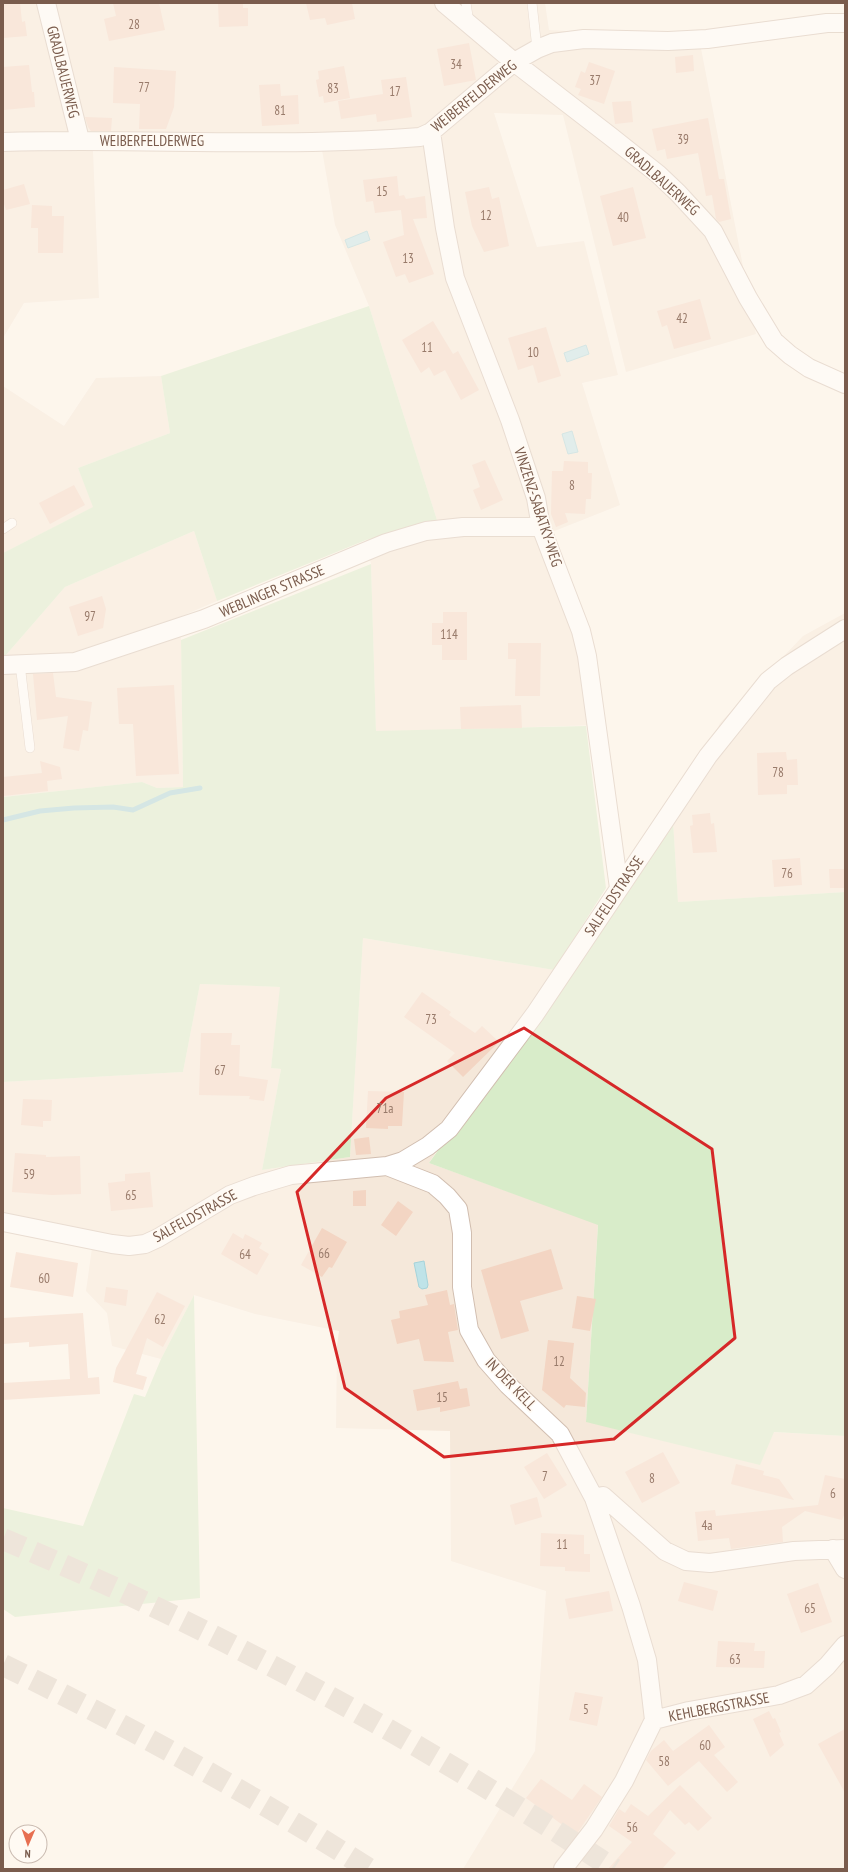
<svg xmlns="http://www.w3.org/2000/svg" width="848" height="1872" font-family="'PT Sans Narrow',sans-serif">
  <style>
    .residential { fill: #f5e8da }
    .green { fill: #d8ecc9 }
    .water { fill: #bfe3e8; stroke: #a5d3da }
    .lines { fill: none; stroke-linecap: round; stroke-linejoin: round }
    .stream { stroke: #a5d3da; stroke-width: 5 }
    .building { fill: #f3d5c3 }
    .motorway-tunnel { stroke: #dcd0c4; stroke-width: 22; stroke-dasharray: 22 11; stroke-linecap: butt }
    .service-casing { stroke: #d1beb0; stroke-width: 10 }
    .minor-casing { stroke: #d1beb0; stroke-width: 20 }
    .service { stroke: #fff; stroke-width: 9 }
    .minor { stroke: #fff; stroke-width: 18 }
    .marked { fill: none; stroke: #d62828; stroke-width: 3; stroke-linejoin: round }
    .labels { text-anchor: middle; stroke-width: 3.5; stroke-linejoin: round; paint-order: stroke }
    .number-label { font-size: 13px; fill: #987a6a }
    .street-label { font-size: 15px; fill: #7a5c4d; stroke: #fffaf3 }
  </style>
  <rect width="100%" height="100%" fill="#fdf6ec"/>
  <!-- residential -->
  <path class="residential" d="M3,3H545L549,30L699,38L756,334L626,372L563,115L494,113L537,247L584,241L618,375L582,383L620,505L552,532L599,725L376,732L371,564L366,540L437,520L369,306L335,225L322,150L93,151L99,298L24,303L3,338Z
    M161,376L170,433L78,468L94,507L3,553V386L64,426L96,378Z
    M194,531L217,601L175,619L179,628L181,640L183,787L157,788L142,782L3,797V655H6L65,587Z
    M845,613V892L678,902L673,820L720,723L803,636Z
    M363,938L554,970L429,1163L598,1224L586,1422L845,1436V1869H463L535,1751L546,1591L451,1561L450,1431L336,1428L337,1346L339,1331L255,1314L194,1295L161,1359L112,1346L107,1313L86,1291L92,1248L3,1230V1082L183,1072L200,984L281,987L271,1068L281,1069L262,1170L350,1157Z"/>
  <!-- green -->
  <path class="green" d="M369,306L437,520L366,540L217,601L194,531L65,587L6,655H3V553L93,507L78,468L170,433L161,376Z
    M371,564L376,731L586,726L606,888L554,970L363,938L350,1157L262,1170L281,1069L271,1068L280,987L200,984L183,1072L3,1082V797L142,782L157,788L183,787L181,640Z
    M673,820L678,902L845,892V1436L774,1432L760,1465L586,1422L598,1225L429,1163Z
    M194,1295L200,1598L15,1617L3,1609V1508L83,1526L134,1394L145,1397L161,1359Z"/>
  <!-- water -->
  <path class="water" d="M367,231L370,240L348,248L345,240Z
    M586,345L589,354L567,362L564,353Z
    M572,431L578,452L568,454L562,434Z
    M424,1261L428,1285L427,1288L422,1289L419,1287L414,1263Z"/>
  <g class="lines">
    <!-- stream -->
    <path class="stream" d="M3,820L40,811L74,808L113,807L133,810L170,793L200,788"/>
  </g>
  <!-- building -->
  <path class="building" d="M3,3H20L22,22L25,21L27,36L3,38Z
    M113,3H159L165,30L109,41L104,19L116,16Z
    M218,3H243V8H248V26L219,27Z
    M306,3H352L355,19L327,25L325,18L310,20Z
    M469,43L476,80L444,86L437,49Z
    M693,55L694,71L676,73L675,57Z
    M589,62L615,71L604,104L578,95L581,89L575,87L581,71L585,73Z
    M29,65L32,92H34L35,107L4,110L3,67Z
    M344,66L350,98L324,103L323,96L319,97L316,80L319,79L318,71Z
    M114,67L176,71L174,107L166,129H139L140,104L113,103Z
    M406,77L412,117L377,122L376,114L341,119L338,101L383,94L381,80Z
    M280,84L281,96L298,95L299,124L262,126L259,85Z
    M631,101L633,122L615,124L612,102Z
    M85,117L112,118L111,131H91L88,127Z
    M708,118L719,179H724L731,219L719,222L716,219L712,195L706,196L698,153L667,159L665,149L657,151L652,129Z
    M397,176L399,196L404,195L406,199L425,196L427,218L413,219L434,274L409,283L405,274L396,277L383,242L404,235L401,210L375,213L373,201L366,202L363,180Z
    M24,184L30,204L6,210L3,201V190Z
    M489,187L492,199L499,197L509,246L484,252L472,226L465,192Z
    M633,187L646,238L613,246L600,196Z
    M32,205L52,206V216H64L63,253H38V228H31Z
    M700,299L711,339L674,349L667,325L662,327L657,311Z
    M433,321L453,354L458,351L479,390L461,400L445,370L434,376L429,367L421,373L402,340Z
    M546,327L561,376L538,383L533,365L518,370L508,338Z
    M485,460L503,500L481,510L473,490L480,487L472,465Z
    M564,461L588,462V473H592L591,499H586L585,514L565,513L568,522L556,527L551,514L552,471H563Z
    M74,485L85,505L50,524L39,503Z
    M102,596L106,609L103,628L78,636L69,607Z
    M443,612H467V660H442V645H432V623H443Z
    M508,643H541L540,696H515L516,659H508Z
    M53,673L56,697L92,702L88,731L83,730L79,751L63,748L68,716L37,720L33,674Z
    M174,685L179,774L136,776L133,724H119L117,688Z
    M521,705L522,728L461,729L460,707Z
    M786,752L787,760L797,759L798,785H787V794L758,795L757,753Z
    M40,761L60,767L62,779L47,781L48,791L3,796V777L42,773Z
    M710,813L711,824L714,823L717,852L693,853L690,826L693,825L692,815Z
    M800,858L802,885L774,887L772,860Z
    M829,869H845V888H830Z
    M422,992L451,1012L449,1015L475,1033L482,1026L499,1042L463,1077L447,1061L455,1053L404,1017Z
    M201,1033H232L231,1045H240L239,1076L268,1080L264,1101L249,1099L250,1096L199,1095Z
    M368,1091L404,1092L402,1126H388V1129L366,1128Z
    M23,1099L52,1100L51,1121H43V1127L21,1125Z
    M369,1137L371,1154L356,1155L354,1139Z
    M15,1153L46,1155V1157L80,1156L81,1194L52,1195L12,1192Z
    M150,1172L153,1207L111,1211L108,1183L125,1181V1174Z
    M366,1190V1206H353V1191Z
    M398,1201L413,1212L396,1236L381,1225Z
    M322,1228L347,1242L332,1268L329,1267L322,1277L301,1265Z
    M233,1233L243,1239L245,1234L262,1243L259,1248L269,1254L257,1275L221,1254Z
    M551,1249L563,1289L520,1301L529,1331L501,1339L481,1270Z
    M16,1252L78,1263L73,1297L10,1287Z
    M106,1287L128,1290L126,1306L104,1302Z
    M447,1290L450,1305L454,1304L458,1330L448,1332L454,1362L424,1361L419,1339L397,1344L391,1320L400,1318L399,1311L428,1305L425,1295Z
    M157,1292L185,1306L163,1347L147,1338L136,1374L147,1377L143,1390L113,1382L116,1368Z
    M577,1296L596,1299L590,1331L572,1328Z
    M83,1313L88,1378L99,1377L100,1394L3,1400V1383L70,1379L68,1344L29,1347V1342L3,1344V1318Z
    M548,1340L574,1343L570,1378L586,1393L585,1407L566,1405L564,1408L542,1390Z
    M458,1381L460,1389L467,1388L470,1406L440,1412V1407L417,1411L413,1390Z
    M663,1452L680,1483L642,1503L625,1472Z
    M547,1453L567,1485L544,1499L524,1467Z
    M736,1464L764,1471L763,1475L779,1479L794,1500L731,1484Z
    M825,1475L845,1479V1513L842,1520L805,1511L782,1527L783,1542L731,1549L729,1538L698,1541L695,1512L715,1510L716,1516L818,1505Z
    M537,1497L542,1517L515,1525L510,1505Z
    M541,1533L584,1535V1554H590V1572L565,1571V1567L540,1566Z
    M684,1582L718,1591L713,1611L678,1601Z
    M818,1583L832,1622L801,1633L787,1594Z
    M609,1591L613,1611L569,1619L565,1599Z
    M718,1641L755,1643L754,1651H765L764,1668L716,1667Z
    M575,1692L603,1697L597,1726L569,1720Z
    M769,1711L773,1719L775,1718L781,1732L779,1733L784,1745L770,1757L753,1719Z
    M709,1725L725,1747L714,1755L738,1782L727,1792L699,1761L668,1786L646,1760L651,1751L664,1740L673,1751Z
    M845,1729V1793L818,1744Z
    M541,1779L572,1800L584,1784L602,1797L576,1835L526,1798Z
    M680,1785L712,1818L698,1831L689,1822L685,1825L670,1810L653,1834L676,1853L662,1869H608L632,1842L609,1826L619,1809L625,1813L631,1804L648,1816Z"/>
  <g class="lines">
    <!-- motorway-tunnel -->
    <path class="motorway-tunnel" d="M3,1539C40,1555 78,1571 115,1588C288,1669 455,1763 614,1869
      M3,1665C129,1726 251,1794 369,1869"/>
    <defs>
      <path id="service" d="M466,3L469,23
        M532,3L537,49
        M3,529L12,523
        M20,664L30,748"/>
      <path id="minor" d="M46,3L80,140
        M444,3L514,62L610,136L658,174L678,193L713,231L748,298L774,341L790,355L809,368L845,384
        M431,132L445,228L455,278L510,420L536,498L541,527L581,631L587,656L619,888
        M3,142C142,138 282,148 420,137L431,132L514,62L537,49L552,43L584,39L668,41L707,39L827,23H845
        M3,665L75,662L204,619L386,543L426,531L463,527H541
        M387,1166L433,1184L447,1196L458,1209L462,1233V1287L469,1330L486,1360L508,1385L560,1434L594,1498L631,1606L647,1660L654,1720
        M3,1222L112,1244L129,1246L145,1244L158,1238L230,1195L254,1186L291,1175L387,1166L403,1161L428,1146L449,1129L535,1014L708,756L768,681L787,666L845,629
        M594,1498L603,1496L665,1551L686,1561L710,1563L794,1551L845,1549
        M833,1549L845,1569
        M563,1869L594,1829L624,1781L654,1720L689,1711L779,1695L806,1685L827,1666L845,1645"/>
    </defs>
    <!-- service casing -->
    <use href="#service" class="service-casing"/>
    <!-- minor casing -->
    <use href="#minor" class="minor-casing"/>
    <!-- service -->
    <use href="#service" class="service"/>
    <!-- minor -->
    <use href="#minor" class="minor"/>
  </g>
  <!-- marked area -->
  <path d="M0 0H848V1872H0ZM524,1028L712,1149L735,1338L614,1439L444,1457L345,1388L297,1192L386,1098Z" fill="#fdf6ec" fill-opacity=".55" fill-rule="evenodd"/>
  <path class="marked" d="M524,1028L712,1149L735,1338L614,1439L444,1457L345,1388L297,1192L386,1098Z"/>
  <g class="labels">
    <!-- number labels -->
    <g class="number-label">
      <text x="134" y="29">28</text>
      <text x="456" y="69">34</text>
      <text x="595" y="85">37</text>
      <text x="144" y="92">77</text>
      <text x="333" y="93">83</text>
      <text x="395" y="96">17</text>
      <text x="280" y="115">81</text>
      <text x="683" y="144">39</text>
      <text x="382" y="196">15</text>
      <text x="486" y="220">12</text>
      <text x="623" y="222">40</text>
      <text x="408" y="263">13</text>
      <text x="682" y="323">42</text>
      <text x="427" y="352">11</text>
      <text x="533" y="357">10</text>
      <text x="572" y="490">8</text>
      <text x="90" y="621">97</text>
      <text x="449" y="639">114</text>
      <text x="778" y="777">78</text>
      <text x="787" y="878">76</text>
      <text x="431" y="1024">73</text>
      <text x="220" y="1075">67</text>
      <text x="385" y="1113">71a</text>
      <text x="29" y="1179">59</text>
      <text x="131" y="1200">65</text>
      <text x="324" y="1258">66</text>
      <text x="245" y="1259">64</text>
      <text x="44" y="1283">60</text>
      <text x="160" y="1324">62</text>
      <text x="559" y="1366">12</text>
      <text x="442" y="1402">15</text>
      <text x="545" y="1481">7</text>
      <text x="652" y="1483">8</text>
      <text x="833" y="1498">6</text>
      <text x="707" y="1530">4a</text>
      <text x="562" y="1549">11</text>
      <text x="810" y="1613">65</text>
      <text x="735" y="1664">63</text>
      <text x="586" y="1714">5</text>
      <text x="705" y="1750">60</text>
      <text x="664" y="1766">58</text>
      <text x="632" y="1832">56</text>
    </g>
    <!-- street labels -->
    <g class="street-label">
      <text transform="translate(63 72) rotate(76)" y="5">GRADLBAUERWEG</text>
      <text transform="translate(474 96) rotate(-39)" y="5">WEIBERFELDERWEG</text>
      <text x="152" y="146">WEIBERFELDERWEG</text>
      <text transform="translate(662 181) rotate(42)" y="5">GRADLBAUERWEG</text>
      <text transform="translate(538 507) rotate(72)" y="5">VINZENZ-SABATKY-WEG</text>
      <text transform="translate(272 591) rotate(-23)" y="5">WEBLINGER STRASSE</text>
      <text transform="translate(614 896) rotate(-56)" y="5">SALFELDSTRASSE</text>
      <text transform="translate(195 1216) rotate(-29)" y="5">SALFELDSTRASSE</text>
      <text transform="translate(511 1384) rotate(46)" y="5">IN DER KELL</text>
      <text transform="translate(719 1707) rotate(-11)" y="5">KEHLBERGSTRASSE</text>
    </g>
  </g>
  <!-- border -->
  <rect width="848" height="1872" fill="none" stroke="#7a5c4d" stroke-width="8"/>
  <!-- north arrow -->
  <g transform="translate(28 1844) rotate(182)"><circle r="19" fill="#fffaf3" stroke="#cabbb1"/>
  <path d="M0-3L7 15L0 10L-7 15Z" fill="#e76f51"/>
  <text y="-6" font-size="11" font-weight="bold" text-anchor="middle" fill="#7a5c4d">N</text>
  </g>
</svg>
